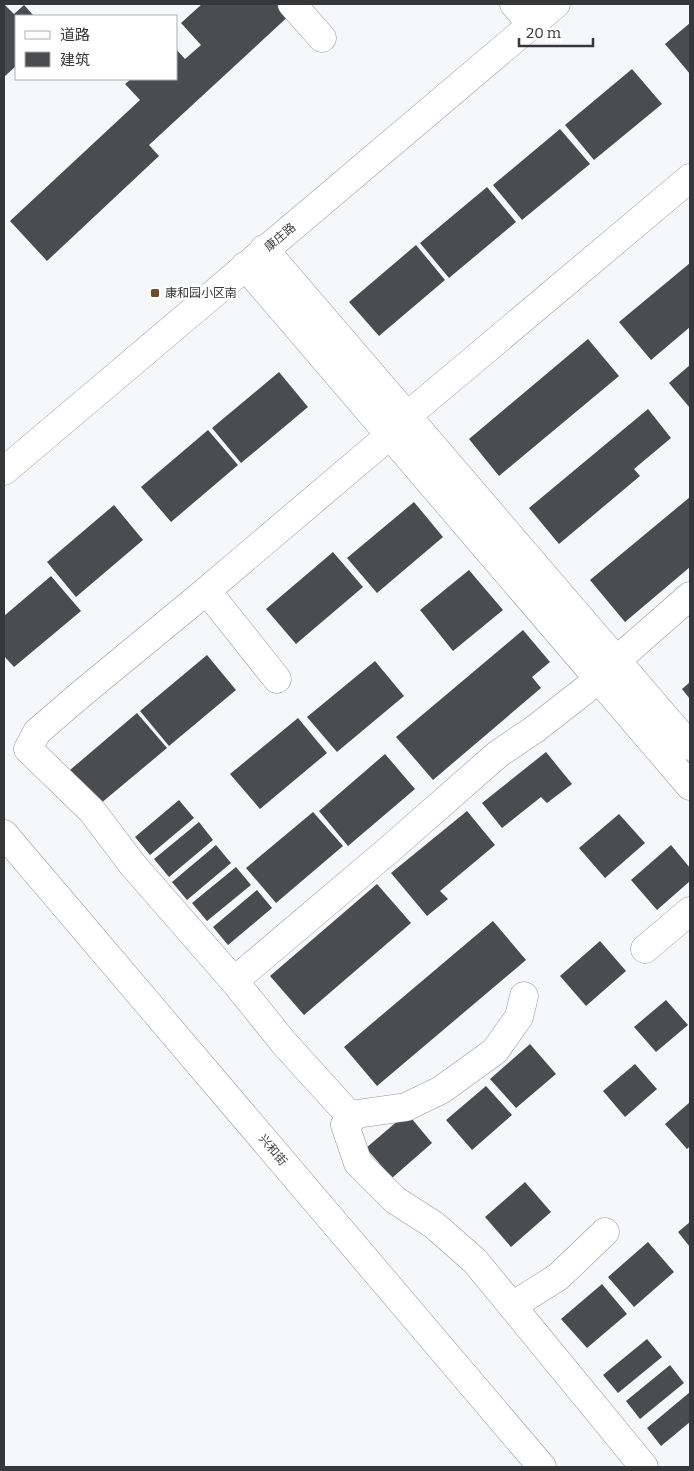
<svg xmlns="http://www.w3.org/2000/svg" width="694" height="1471" font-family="Bitter,'Noto Sans SC',serif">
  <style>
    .building { fill: #4a4d4f }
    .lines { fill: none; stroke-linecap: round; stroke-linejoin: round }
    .minor-casing { stroke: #939698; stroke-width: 29 }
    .minor { stroke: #fff; stroke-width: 28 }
    .poi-dot { fill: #724d28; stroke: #fff; stroke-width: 2 }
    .labels { text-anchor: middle; stroke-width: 5; stroke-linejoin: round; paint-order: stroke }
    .street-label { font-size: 12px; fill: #363738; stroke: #fff }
    .poi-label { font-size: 12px; fill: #363738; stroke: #fff; text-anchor: start }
  </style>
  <rect width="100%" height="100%" fill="#f5f7fa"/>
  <!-- building -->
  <path class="building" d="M4,4L14,14L24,5L34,16H16V66L4,77Z
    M202,4H285L293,12L149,145L159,156L47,261L10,221L140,100L125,84L131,79H176V49L185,59L201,45L181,23Z
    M690,23V74L665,44Z
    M632,69L662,104L594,160L565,125Z
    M560,129L590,164L522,220L493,185Z
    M487,187L516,222L449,278L420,243Z
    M416,245L445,280L379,336L349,302Z
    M690,263V327L651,360L619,322Z
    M588,339L619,376L499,476L469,439Z
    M690,365V408L669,383Z
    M279,372L308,407L241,463L212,428Z
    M648,409L671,438L634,469L640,476L559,544L529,508Z
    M208,430L238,465L171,522L141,487Z
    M690,497V567L625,622L590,580Z
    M414,502L443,537L377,593L347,558Z
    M114,505L143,540L76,597L47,562Z
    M333,552L363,587L296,644L266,609Z
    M469,570L503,610L453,651L420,610Z
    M51,576L81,611L14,667L4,656V616Z
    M523,630L550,662L532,677L541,688L433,780L396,737Z
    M207,655L236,690L169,746L140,711Z
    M375,661L404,696L337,752L307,717Z
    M690,682V699L682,689Z
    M137,713L167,748L100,804L70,770Z
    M298,718L327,753L260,809L230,774Z
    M546,752L572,784L547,803L541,797L502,828L482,803Z
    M385,754L415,789L348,846L319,811Z
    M179,800L194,818L150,855L135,837Z
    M467,811L495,845L440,891L448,899L427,916L391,873Z
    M313,812L343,846L276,903L246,868Z
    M619,814L645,843L605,878L579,848Z
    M199,822L213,840L169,877L154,859Z
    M216,845L231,863L187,900L172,882Z
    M671,845L690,868V881L657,910L631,880Z
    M236,867L251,885L207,921L192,903Z
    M377,884L411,923L304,1015L270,976Z
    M257,890L272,908L228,945L213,927Z
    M493,921L526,960L377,1086L344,1047Z
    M600,941L626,971L586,1006L560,976Z
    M666,1000L688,1025L656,1052L634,1027Z
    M530,1044L556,1074L516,1108L490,1079Z
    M635,1064L657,1089L625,1117L603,1091Z
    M486,1086L512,1115L472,1150L446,1120Z
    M690,1102V1146L687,1149L665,1124Z
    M407,1113L432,1143L392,1178L366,1148Z
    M525,1182L551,1212L511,1247L485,1217Z
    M690,1222V1247L678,1232Z
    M648,1242L674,1272L634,1307L608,1277Z
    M602,1284L627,1314L587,1348L561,1319Z
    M647,1339L662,1357L618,1393L603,1375Z
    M670,1365L684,1383L640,1419L626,1401Z
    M690,1392V1422L661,1446L647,1428Z"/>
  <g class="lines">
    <defs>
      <path id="minor" d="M292,4L322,38
        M514,4L532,25
        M264,249L690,746
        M245,266L690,786
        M4,471L556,4
        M207,591L277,679
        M617,660L690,596
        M4,834L542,1467
        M645,949L690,911
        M234,981L391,848L498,754L535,729L599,679
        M524,996L519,1017L495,1051L441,1090L406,1107L357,1114L345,1125L358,1163L395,1200L434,1225L475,1261L644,1467
        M352,1118L284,1043L234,981L132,864L92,811L28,749L37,732L80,695L199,597L390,435L407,416L690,178
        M512,1306L558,1277L605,1232"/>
    </defs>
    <!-- minor casing -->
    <use href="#minor" class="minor-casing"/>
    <!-- minor -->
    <use href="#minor" class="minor"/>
  </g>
  <!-- markers -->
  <rect class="poi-dot" x="150" y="288" width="10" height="10" rx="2.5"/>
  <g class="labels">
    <!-- street labels -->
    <g class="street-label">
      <text transform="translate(280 237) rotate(-40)" y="4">康庄路</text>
      <text transform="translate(273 1150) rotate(50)" y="4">兴和街</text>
    </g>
    <!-- poi labels -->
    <g class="poi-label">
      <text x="165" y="297">康和园小区南</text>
    </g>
  </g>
  <!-- border -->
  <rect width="694" height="1471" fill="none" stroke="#363738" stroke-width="10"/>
  <!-- legend -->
  <rect x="15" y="15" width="162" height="65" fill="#ffffff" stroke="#afafaf"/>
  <rect x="25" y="31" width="25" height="8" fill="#ffffff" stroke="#afafaf"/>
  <text x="60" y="40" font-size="15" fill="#363738">道路</text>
  <rect x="25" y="52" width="25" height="15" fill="#4a4d4f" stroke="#afafaf"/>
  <text x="60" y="65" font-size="15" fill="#363738">建筑</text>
  <!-- scale -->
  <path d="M519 38v8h74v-8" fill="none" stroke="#363738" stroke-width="2.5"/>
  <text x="526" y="38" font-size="15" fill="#363738" stroke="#ffffff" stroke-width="4" paint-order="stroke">20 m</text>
</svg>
